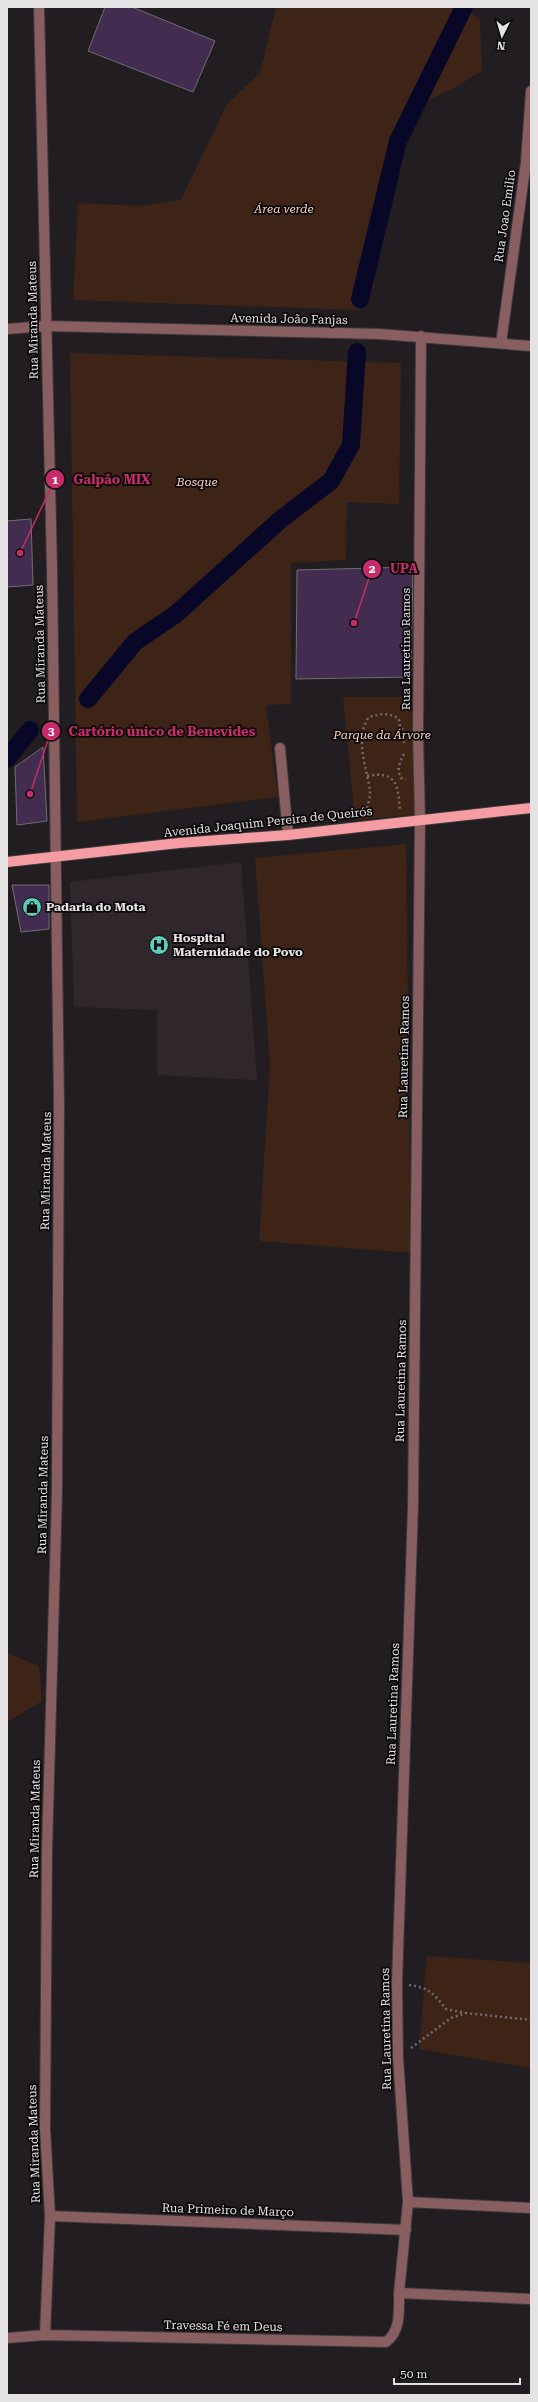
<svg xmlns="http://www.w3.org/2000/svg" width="538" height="2402" font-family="'Roboto Serif',serif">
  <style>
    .built { fill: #30272c }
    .green { fill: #3d2416 }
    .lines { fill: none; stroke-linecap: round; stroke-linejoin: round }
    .canal { stroke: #090728; stroke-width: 18 }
    .building { fill: #422d50; stroke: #706d72 }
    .minor-casing { stroke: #3d393b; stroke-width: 12 }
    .major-casing { stroke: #3d393b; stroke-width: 12 }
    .path { stroke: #716d6f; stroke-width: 2.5; stroke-dasharray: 2 3; stroke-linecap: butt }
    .minor { stroke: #895e60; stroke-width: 10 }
    .major { stroke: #f69da3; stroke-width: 10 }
    .labels { text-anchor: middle; stroke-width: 3.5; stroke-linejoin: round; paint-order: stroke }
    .park-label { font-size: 12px; font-style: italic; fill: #fed3bd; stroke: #0a0809 }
    .street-label { font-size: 12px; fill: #e5e2e3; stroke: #0a0809 }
    .poi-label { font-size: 12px; font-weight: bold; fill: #e5e2e3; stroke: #0a0809; text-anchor: start }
    .leader { fill: none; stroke: #c62c69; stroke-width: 1.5 }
    .callout-dot { fill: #c62c69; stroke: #0a0809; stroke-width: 1.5 }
    .mark-label { font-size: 12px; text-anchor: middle; font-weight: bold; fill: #fff }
    .callout-label { font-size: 13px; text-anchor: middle; font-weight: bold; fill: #c62c69; stroke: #0a0809; stroke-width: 3.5; stroke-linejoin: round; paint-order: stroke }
  </style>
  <rect width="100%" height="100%" fill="#221d20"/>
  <!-- built -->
  <path class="built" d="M241,862L257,1080L157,1075V1010L74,1007L70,882Z"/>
  <!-- green -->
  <path class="green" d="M276,7H466L480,20L482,71L454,88L426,101L412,120L402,166L374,251V286L357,310L73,300L78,203L141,206L181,200L227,104L260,73Z
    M70,353L401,363L399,504L347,502L346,560L291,563V704L266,705L278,797L77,822Z
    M343,697H416L418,814L355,820Z
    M406,844L411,1253L259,1241L270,1065L255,858Z
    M7,1653L39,1666L42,1701L11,1720H7Z
    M427,1956L531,1963V2068L419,2049Z"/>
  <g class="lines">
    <!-- canal -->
    <path class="canal" d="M360,299L398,141L464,7
      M88,699L135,642L176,614L280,520L331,481L351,445L357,352
      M7,759L30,730"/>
  </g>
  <!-- building -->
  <path class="building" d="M105,7H132L215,41L193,92L88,51Z
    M31,519L33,585L7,587V521Z
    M413,567L411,677L296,679L297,570Z
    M43,747L47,821L17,825L15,767Z
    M12,885H49V929L21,932Z"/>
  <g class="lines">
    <defs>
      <path id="minor" d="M39,7L52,569L59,1104L57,1492L47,1850L45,2128L50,2216L45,2335
        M7,329L46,326L380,334L531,346
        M421,336L418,735L420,820L413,1506L397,1983L398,2057L408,2202L399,2293L531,2299
        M501,343L526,162L531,91
        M280,748L288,835
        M408,2202L531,2208
        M50,2216L406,2230
        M7,2338L45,2335L386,2342C401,2331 399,2310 399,2293"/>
      <path id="major" d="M7,862L179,843L288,835L531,808"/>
    </defs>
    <!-- minor casing -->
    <use href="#minor" class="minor-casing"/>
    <!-- major casing -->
    <use href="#major" class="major-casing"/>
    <!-- path -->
    <path class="path" d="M400,727L404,743
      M404,754C400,762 396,769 401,778L406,779
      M367,776C398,770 398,787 400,811
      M366,813C368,806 370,798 370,791C367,768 354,738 369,717C380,714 389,712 399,719L400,727L405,731
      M409,1985C430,1988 433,1993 446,2009L466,2013
      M411,2048L451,2018L466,2013L531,2020"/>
    <!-- minor -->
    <use href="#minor" class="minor"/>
    <!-- major -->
    <use href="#major" class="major"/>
  </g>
  <!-- icons -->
  <defs>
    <symbol id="shop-disc" viewBox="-11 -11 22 22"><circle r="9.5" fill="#5bcebb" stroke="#0a0809"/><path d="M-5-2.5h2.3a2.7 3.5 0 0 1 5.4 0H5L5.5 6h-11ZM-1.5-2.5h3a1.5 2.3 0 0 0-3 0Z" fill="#111"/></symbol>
    <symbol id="hospital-disc" viewBox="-11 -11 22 22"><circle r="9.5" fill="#5bcebb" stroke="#0a0809"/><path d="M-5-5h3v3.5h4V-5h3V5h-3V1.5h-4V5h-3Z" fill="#111"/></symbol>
  </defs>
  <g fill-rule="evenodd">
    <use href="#shop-disc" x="21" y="896" width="22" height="22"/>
    <use href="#hospital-disc" x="148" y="934" width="22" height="22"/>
  </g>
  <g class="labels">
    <!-- park labels -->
    <g class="park-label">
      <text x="284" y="213">Área verde</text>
      <text x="197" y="486">Bosque</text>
      <text x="382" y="739">Parque da Árvore</text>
    </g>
    <!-- street labels -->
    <g class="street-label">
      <text transform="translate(505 216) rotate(-82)" y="4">Rua Joao Emilio</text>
      <text transform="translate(289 319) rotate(1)" y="4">Avenida João Fanjas</text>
      <text transform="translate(33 320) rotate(-91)" y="4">Rua Miranda Mateus</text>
      <text transform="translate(40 644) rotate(-91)" y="4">Rua Miranda Mateus</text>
      <text transform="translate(406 649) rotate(-90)" y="4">Rua Lauretina Ramos</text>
      <text transform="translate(268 822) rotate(-6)" y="4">Avenida Joaquim Pereira de Queirós</text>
      <text transform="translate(404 1057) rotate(-89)" y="4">Rua Lauretina Ramos</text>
      <text transform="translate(46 1171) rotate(-89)" y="4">Rua Miranda Mateus</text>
      <text transform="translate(401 1381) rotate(-89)" y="4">Rua Lauretina Ramos</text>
      <text transform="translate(43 1495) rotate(-89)" y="4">Rua Miranda Mateus</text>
      <text transform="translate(393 1704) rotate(-88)" y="4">Rua Lauretina Ramos</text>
      <text transform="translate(35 1819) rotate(-89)" y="4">Rua Miranda Mateus</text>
      <text transform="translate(386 2029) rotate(-91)" y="4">Rua Lauretina Ramos</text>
      <text transform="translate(34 2144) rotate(-92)" y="4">Rua Miranda Mateus</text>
      <text transform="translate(228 2210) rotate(2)" y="4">Rua Primeiro de Março</text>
      <text transform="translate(223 2326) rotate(1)" y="4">Travessa Fé em Deus</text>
    </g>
    <!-- poi labels -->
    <g class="poi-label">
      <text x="46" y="911">Padaria do Mota</text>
      <text x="173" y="942">Hospital<tspan x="173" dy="14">Maternidade do Povo</tspan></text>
    </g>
  </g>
  <!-- callouts -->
  <path class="leader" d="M20 553L55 479M354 623L372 569M30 794L51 731"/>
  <g class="callout-dot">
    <circle cx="20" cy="553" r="4"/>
    <circle cx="354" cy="623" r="4"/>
    <circle cx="30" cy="794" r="4"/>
    <circle cx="55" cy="479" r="10"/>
    <circle cx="372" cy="569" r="10"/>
    <circle cx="51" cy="731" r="10"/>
  </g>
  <g class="mark-label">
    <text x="55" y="484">1</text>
    <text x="372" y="573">2</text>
    <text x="51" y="735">3</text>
  </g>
  <g class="callout-label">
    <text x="112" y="484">Galpão MIX</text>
    <text x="404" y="573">UPA</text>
    <text x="162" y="736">Cartório único de Benevides</text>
  </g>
  <!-- border -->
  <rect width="538" height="2402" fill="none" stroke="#e5e2e3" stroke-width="16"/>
  <!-- north arrow -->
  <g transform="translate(502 36) rotate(185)" stroke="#0a0809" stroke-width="3" paint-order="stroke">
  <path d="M0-3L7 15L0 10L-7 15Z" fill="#e5e2e3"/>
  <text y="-6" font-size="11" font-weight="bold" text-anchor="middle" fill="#e5e2e3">N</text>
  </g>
  <!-- scale -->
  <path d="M394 2378v6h126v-6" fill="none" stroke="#e5e2e3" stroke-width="2"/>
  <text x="400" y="2378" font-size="12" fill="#e5e2e3" stroke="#0a0809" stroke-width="3" paint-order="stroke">50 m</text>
</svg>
